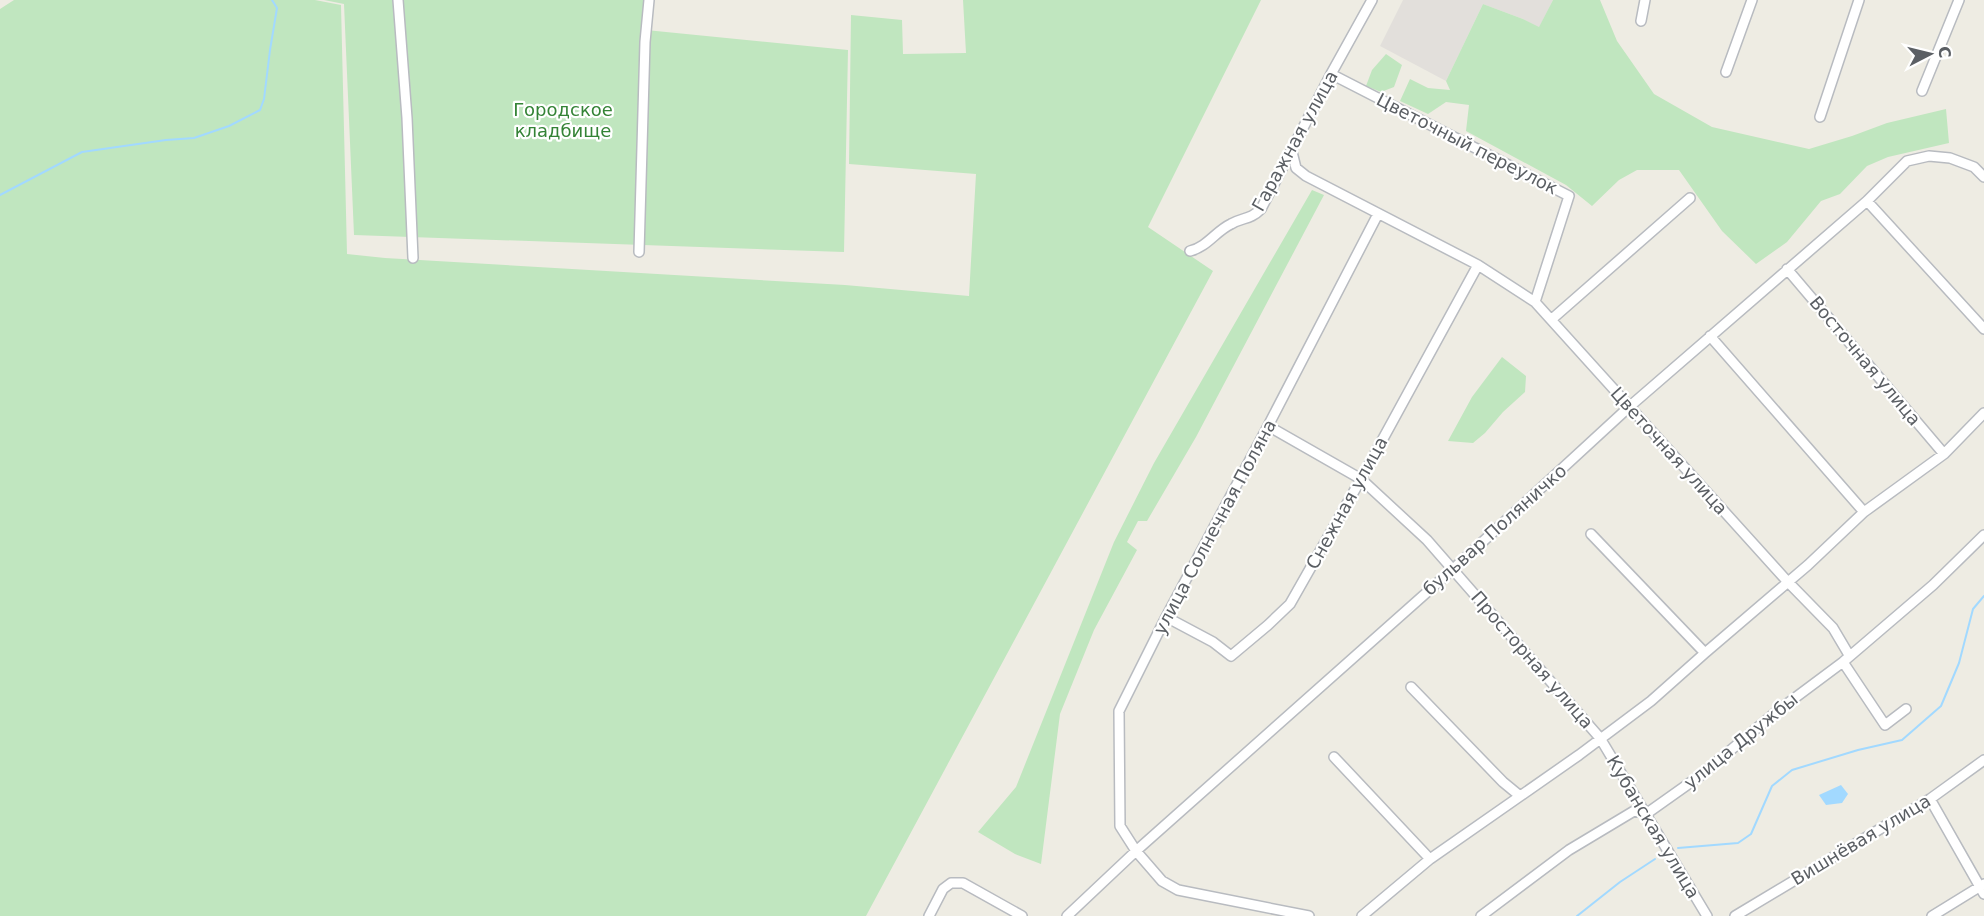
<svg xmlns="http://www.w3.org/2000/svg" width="1984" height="916" font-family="'DejaVu Sans',sans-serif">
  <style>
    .industrial { fill: #e2dfdb }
    .green { fill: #c0e6bf }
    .water { fill: #a2d9ff }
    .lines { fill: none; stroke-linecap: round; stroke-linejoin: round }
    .stream { stroke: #a2d9ff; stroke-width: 2 }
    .street-casing { stroke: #b8bbc0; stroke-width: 12 }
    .street { stroke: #fff; stroke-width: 9 }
    .labels { text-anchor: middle; stroke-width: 4.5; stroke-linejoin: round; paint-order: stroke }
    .park-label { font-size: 18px; fill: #348336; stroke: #fff }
    .street-label { font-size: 18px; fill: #5b5f64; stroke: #fff }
  </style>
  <rect width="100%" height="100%" fill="#eeece3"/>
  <!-- industrial -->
  <path class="industrial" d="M1403,0H1553L1539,28L1523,19L1483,4L1446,81L1380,46Z"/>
  <!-- green -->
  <path class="green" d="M14,0H315L341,5L347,254L385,258L845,285L969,296L976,174L849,164L851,15L902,20L903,54L966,53L963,0H1261L1148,227L1213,271L866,916H0V9Z
    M324,0H646V30L848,50L844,252L354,235L344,4Z
    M1553,0H1600L1617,41L1654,94L1712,127L1809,149L1852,136L1887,123L1946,109L1949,143L1888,157L1867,166L1840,194L1821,201L1787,242L1756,264L1722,231L1679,170H1637L1619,180L1592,206L1566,185L1466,131L1469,105L1446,102L1428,114L1400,101L1410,79L1428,88L1450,90L1446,81L1483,4L1523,19L1539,27Z
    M1386,54L1402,65L1394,87L1381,92L1366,86L1372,70Z
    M1312,190L1324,195L1196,437L1147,521H1138L1127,542L1137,550L1094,630L1060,714L1041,864L1015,854L978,832L1016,787L1114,542L1154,463Z
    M1502,357L1526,376L1525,392L1503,412L1485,433L1473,443L1448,441L1472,397Z"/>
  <!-- water -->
  <path class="water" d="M1841,785L1848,794L1842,803L1826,805L1819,795Z"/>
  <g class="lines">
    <!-- stream -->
    <path class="stream" d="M0,195L82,152L166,140L194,138L229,126L260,110L264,99L270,50L277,8L272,0
      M1678,848L1738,843L1751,834L1772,786L1792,770L1858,750L1902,740L1941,706L1959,663L1973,609L1984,596
      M1577,916L1620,882L1655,859"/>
    <defs>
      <path id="street" d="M398,0L407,118L413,258
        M1641,21L1645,0
        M1726,72L1752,0
        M1331,74L1569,196L1535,302
        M1922,91L1959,0
        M1820,117L1859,0
        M1292,152L1296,168L1306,176L1478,265L1535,302L1787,581L1833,628L1849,655
        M1867,201L1984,329
        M1190,251C1207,247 1216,231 1231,224C1243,217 1250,220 1261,209L1331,74L1372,0
        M639,252L645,42L649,0
        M1787,269L1944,454
        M1552,319L1690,198
        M1710,336L1864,512
        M1268,426L1361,479L1427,540L1600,738L1707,916
        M1591,534L1705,653
        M1166,617L1213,642L1231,656L1268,625L1290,604L1361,479L1478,265
        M1843,662L1885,725L1906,709
        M1411,687L1503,782L1520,796
        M1334,757L1430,859
        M1930,799L1984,894
        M929,916L943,889L951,883H963L1022,916
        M1067,916L1136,851L1452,570L1629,407L1867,201L1907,161L1929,156L1950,158L1974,167L1984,177
        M1309,916L1178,890L1162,881L1136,851L1120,826L1119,711L1166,617L1268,426L1378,214
        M1362,916L1430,859L1579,755L1651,701L1705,653L1808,565L1864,512L1944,454L1984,413
        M1481,916L1569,850L1634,811L1646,814L1701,775L1776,712L1843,662L1933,585L1984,535
        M1735,916L1930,799L1984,760
        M1932,916L1984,884"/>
    </defs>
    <!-- street casing -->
    <use href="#street" class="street-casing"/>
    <!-- street -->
    <use href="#street" class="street"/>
  </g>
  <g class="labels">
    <!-- park labels -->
    <g class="park-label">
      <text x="563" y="116">Городское<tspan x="563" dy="21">кладбище</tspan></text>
    </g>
    <!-- street labels -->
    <g class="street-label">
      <text transform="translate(1295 141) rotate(-61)" y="6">Гаражная улица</text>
      <text transform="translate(1467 144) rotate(27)" y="6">Цветочный переулок</text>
      <text transform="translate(1865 361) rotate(50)" y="6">Восточная улица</text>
      <text transform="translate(1669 451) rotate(48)" y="6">Цветочная улица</text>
      <text transform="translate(1347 503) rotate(-61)" y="6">Снежная улица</text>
      <text transform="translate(1215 527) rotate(-62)" y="6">улица Солнечная Поляна</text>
      <text transform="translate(1495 530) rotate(-42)" y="6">бульвар Поляничко</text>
      <text transform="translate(1532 660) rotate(49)" y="6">Просторная улица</text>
      <text transform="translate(1741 741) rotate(-39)" y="6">улица Дружбы</text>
      <text transform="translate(1653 827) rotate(59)" y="6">Кубанская улица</text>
      <text transform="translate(1861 840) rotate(-31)" y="6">Вишнёвая улица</text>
    </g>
  </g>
  <!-- north arrow -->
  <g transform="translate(1930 54) rotate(83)" stroke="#ffffff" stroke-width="4.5" paint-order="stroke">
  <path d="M0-4.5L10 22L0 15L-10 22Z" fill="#5b5f64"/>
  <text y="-9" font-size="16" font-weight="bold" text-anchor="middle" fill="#5b5f64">С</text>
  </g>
</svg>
